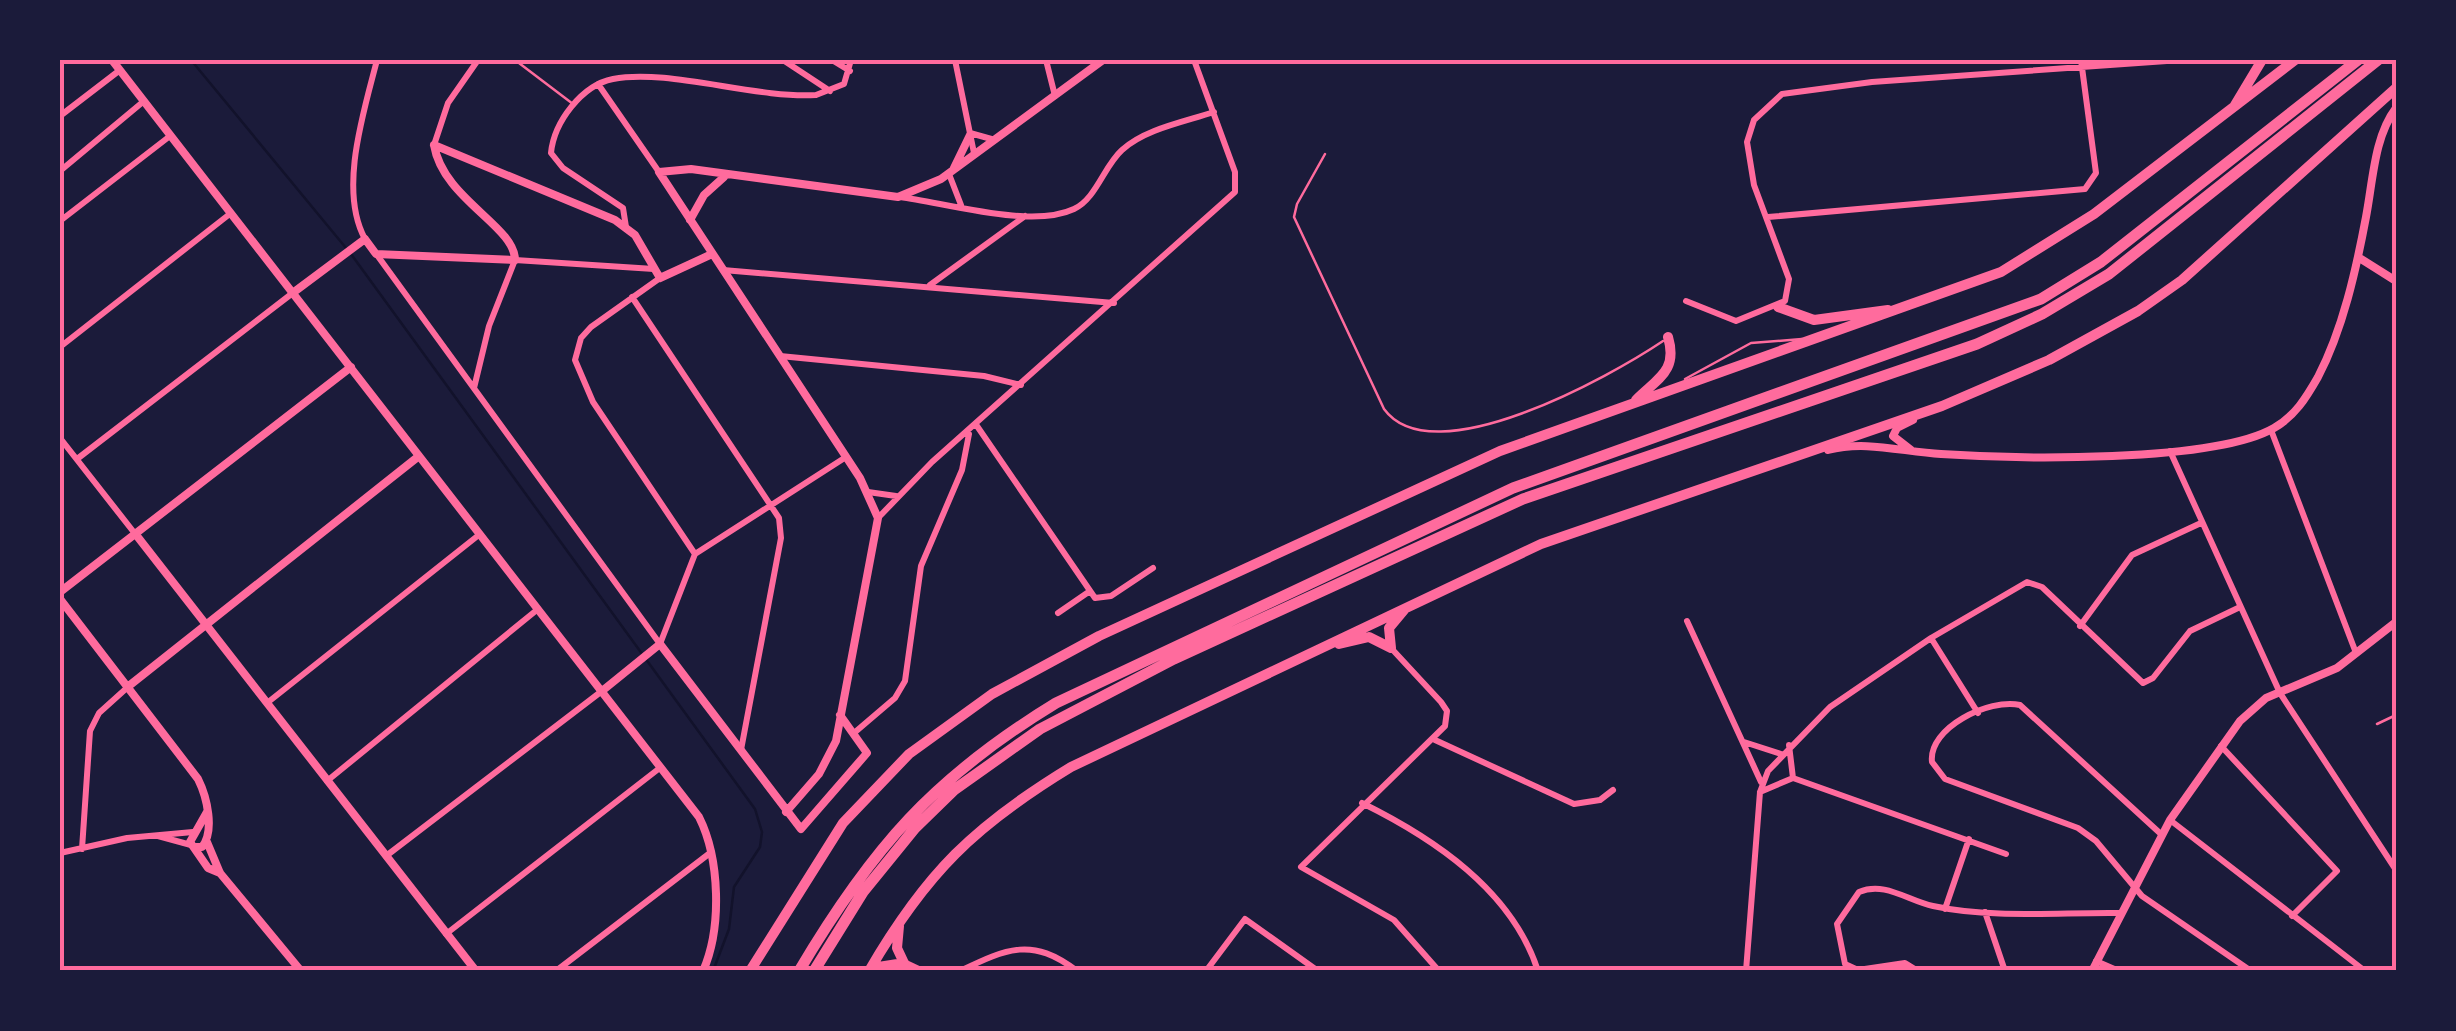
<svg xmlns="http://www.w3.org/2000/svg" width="2456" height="1031" font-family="'Titillium Web',sans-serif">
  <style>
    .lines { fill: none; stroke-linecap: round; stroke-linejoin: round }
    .stream { stroke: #12122b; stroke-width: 2.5 }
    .service { stroke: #ff6b9d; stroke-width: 2.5 }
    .minor { stroke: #ff6b9d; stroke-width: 6 }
    .tertiary { stroke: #ff6b9d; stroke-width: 8 }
    .trunk { stroke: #ff6b9d; stroke-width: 10 }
    .motorway { stroke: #ff6b9d; stroke-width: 11 }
    .neatline { fill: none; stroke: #ff6b9d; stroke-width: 4 }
  </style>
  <rect width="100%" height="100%" fill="#1b1b3a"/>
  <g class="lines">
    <!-- stream -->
    <path class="stream" d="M191,60L346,248
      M351,254L755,809L762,832L760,847L734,887L729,929L713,971"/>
    <!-- service -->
    <path class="service" d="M515,60L573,104
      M1325,154L1297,204L1294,217L1384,409C1433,476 1611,376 1663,341
      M1685,379L1751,343L1802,339
      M2377,724L2396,715"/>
    <!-- minor -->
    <path class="minor" d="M783,60L830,91
      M832,60L850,71
      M955,60L974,153
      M1046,60L1055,96
      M598,84L659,172
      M60,116L120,70
      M970,133L995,140
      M434,145L448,103L478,60
      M60,171L144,101
      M949,174L961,205
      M900,197C946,203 1032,229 1074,209C1096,199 1104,166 1122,150C1145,129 1184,122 1214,112
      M1768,217L2085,189L2096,173L2081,60
      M60,221L170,136
      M626,227L623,208L563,168L551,153C554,122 582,85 613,79C667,68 756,99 816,95L844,84L851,60
      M365,239C338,190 364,111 377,60
      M377,255L660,644L695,554L846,457
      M723,270L1114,303
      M660,278L591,327L581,338L575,360L593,402L695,554
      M930,285L1025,216
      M632,297L779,518L781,538L741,750
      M1686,301L1736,321L1785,301L1789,279L1754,185L1747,142L1754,120L1782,94L1872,82L2181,60
      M60,347L231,213
      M780,356L984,376L1021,385
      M474,388L489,326L515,260L654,269
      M977,426L1095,598L1111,596L1153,568
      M2271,430L2356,653
      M60,438L136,535
      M2170,451L2280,693L2396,870
      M77,459L294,292
      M868,492L896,496
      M878,518L932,462L1235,192V172L1194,60
      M1058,613L1090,591
      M1687,621L1761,782
      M2080,626L2132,555L2201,523
      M1931,638L1978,713
      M1391,648L1441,702L1447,711L1445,726L1301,867L1394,920L1439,971
      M267,703L480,534
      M854,733L895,698L905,681L921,566L962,470L969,434
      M1435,740L1574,804L1600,800L1613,790
      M1744,742L1781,754
      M1789,745L1793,778
      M2221,746L2337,871L2292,916
      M327,781L538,609
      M1760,792L1793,778L2006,854
      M1362,803C1433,838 1512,890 1538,971
      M2170,820L2365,971
      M2162,835L2020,705C1989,698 1928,728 1932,762L1945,779L2078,828L2096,841L2142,896L2251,971
      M158,836L191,845
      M82,849L90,731L99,713L129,686
      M60,853L127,838L193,832
      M386,856L602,691
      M1945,909L1969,839
      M1985,912L2005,971
      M446,934L661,767
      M2096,961L2119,971
      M556,971L710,853
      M960,971C1008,948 1032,937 1077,971
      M1206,971L1245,919L1318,971
      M1746,971L1760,792L1768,771L1830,707L1931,638L2027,582L2042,587L2143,683L2153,678L2190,631L2238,608
      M1918,971L1905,963L1858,970L1845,964L1837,924L1859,892C1885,881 1908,901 1933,906C1993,919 2060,912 2120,913
      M2292,971H2302"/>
    <!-- tertiary -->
    <path class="tertiary" d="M112,60L699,817C720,859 722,928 703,971
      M434,145L615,220L635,235L660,278L712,254
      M953,170L970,135
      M690,220L704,195L724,177
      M2358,257L2396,281
      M294,292L365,239L376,254L515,260C515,226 443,199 434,145
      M1828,450C1866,440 1903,452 1941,454C2015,459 2213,463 2274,428C2295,416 2306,398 2318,377C2343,329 2356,270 2366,217C2373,181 2374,137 2396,108
      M1911,450L1893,436L1897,428L1913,420
      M137,536L476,971
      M60,592L351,367
      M60,599L198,779C207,797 215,831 202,847H194
      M130,685L419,456
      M602,691L660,644L801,829L867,753L840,715
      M207,812L190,842L208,868L220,873
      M786,812L819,774L836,741L878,518L860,478L659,172L691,169L898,197L941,179L1103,60
      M207,842L220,873L301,971
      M904,963L921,971
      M2092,971L2170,820L2240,721L2266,698L2337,668L2396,622"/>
    <!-- trunk -->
    <path class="trunk" d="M2235,105L2262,60
      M1778,307L1814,320L1888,310
      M1636,400C1658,378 1678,371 1668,337
      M1339,644L1369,637L1391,648
      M1391,648L1389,628L1404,610
      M872,968L904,963L897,948L899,926
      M750,971L843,823L909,754L992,694L1099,636L1500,451L2001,272L2094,214L2295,60
      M869,971C926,873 974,826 1071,767L1541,544L1942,406L2049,360L2138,311L2182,280L2396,88"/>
    <!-- motorway -->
    <path class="motorway" d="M799,971C872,848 933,778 1056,703L1513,488L2041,299L2101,262L2358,60
      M814,971L863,892L915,828L954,790L1040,729L1174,659L1523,499L1977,344L2042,314L2109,274L2378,60"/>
  </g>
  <!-- border -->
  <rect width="2456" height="1031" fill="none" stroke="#1b1b3a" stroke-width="125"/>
  <rect x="62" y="62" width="2332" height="906" class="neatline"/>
</svg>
